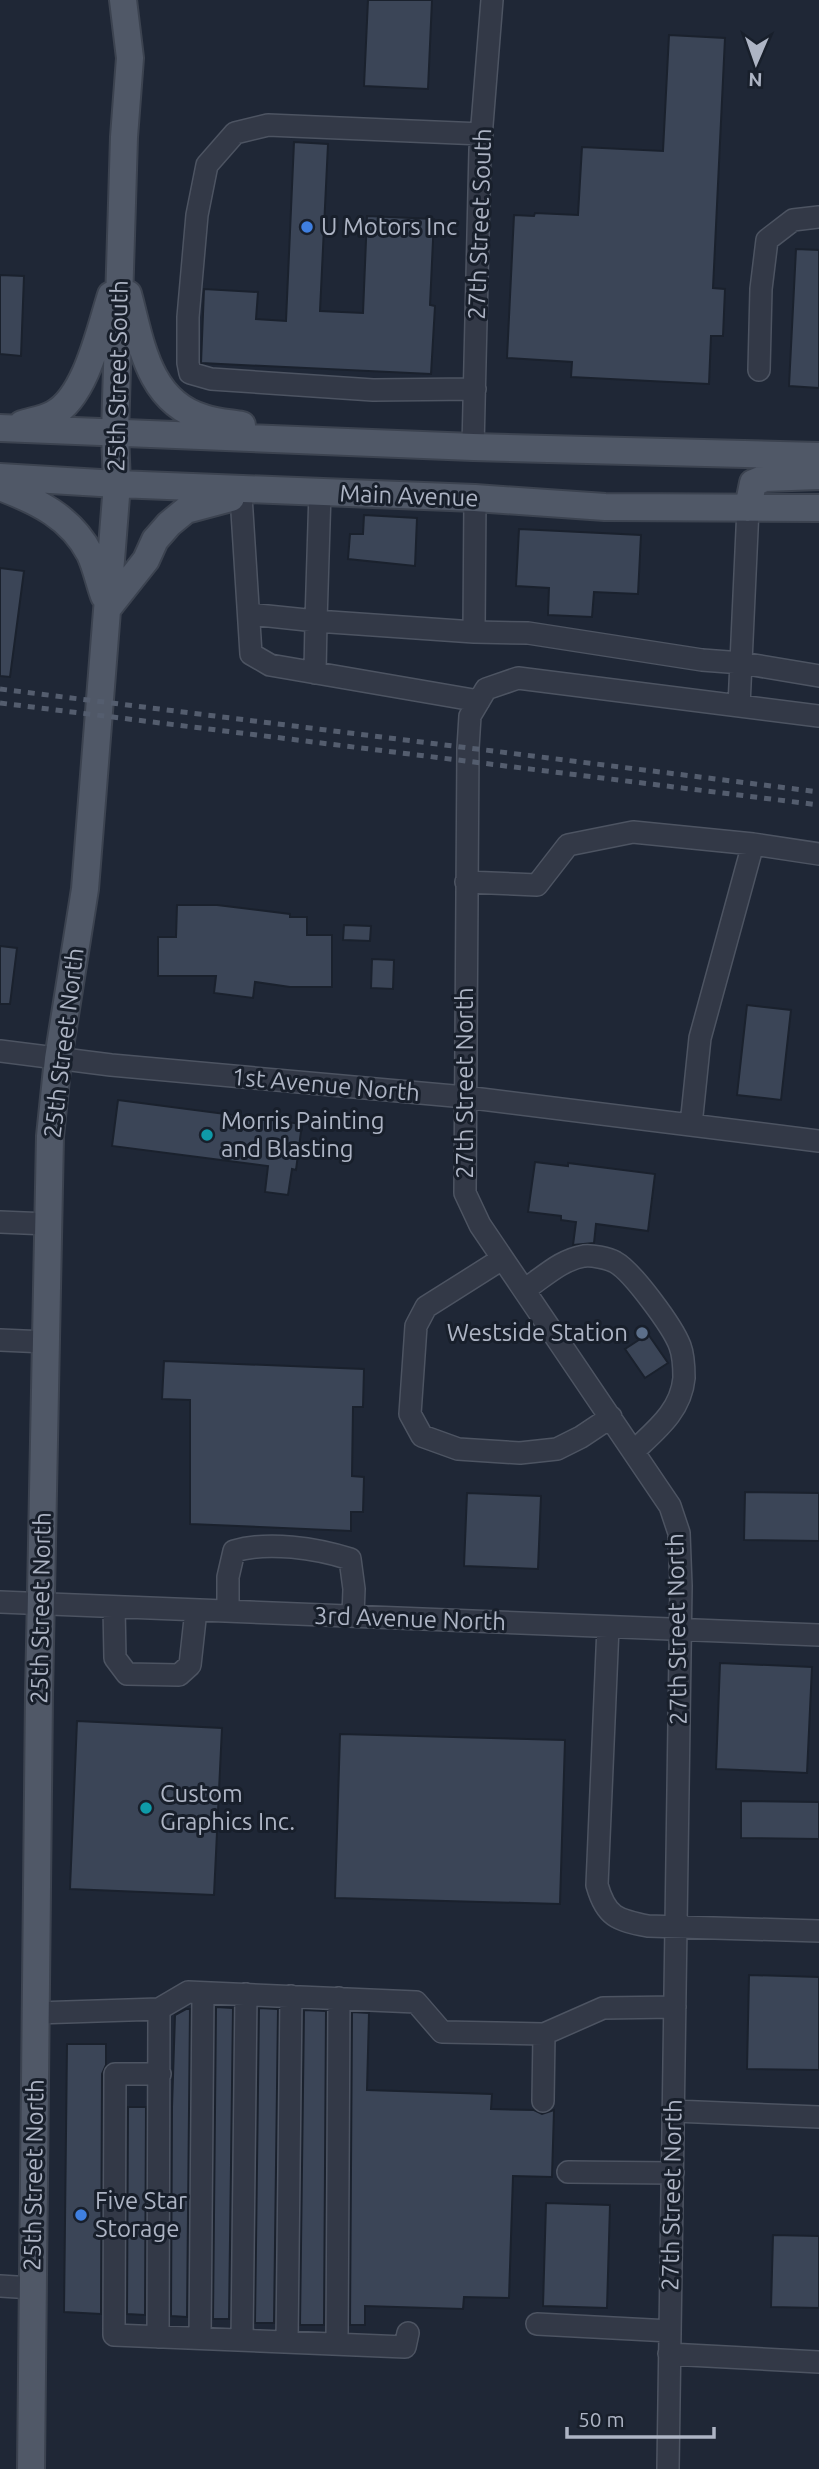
<svg xmlns="http://www.w3.org/2000/svg" width="819" height="2469" font-family="Ubuntu,sans-serif">
  <style>
    .building { fill: #3b4557; stroke: #1a212d; stroke-width: 2 }
    .lines { fill: none; stroke-linecap: round; stroke-linejoin: round }
    .minor-casing { stroke: #4d5462; stroke-width: 24 }
    .major-casing { stroke: #3c4350; stroke-width: 30 }
    .minor { stroke: #333947; stroke-width: 21 }
    .major { stroke: #505867; stroke-width: 26 }
    .rail { stroke: #545d6e; stroke-width: 5; stroke-dasharray: 7 7; stroke-linecap: butt }
    .shop-dot { fill: #3f7fe0; stroke: #181f2b; stroke-width: 2.5 }
    .culture-dot { fill: #0f9aa8; stroke: #181f2b; stroke-width: 2.5 }
    .service-dot { fill: #5c6f8a; stroke: #181f2b; stroke-width: 2.5 }
    .labels { text-anchor: middle; stroke-width: 6; stroke-linejoin: round; paint-order: stroke }
    .street-label { font-size: 24px; fill: #adb4c4; stroke: #181f2b }
    .poi-label { font-size: 24px; fill: #adb4c4; stroke: #181f2b; text-anchor: start }
  </style>
  <rect width="100%" height="100%" fill="#1f2736"/>
  <!-- building -->
  <path class="building" d="M368,0H432L428,89L364,86Z
    M669,35L725,38L713,288L725,289L723,336H711L709,384L571,377L572,362L507,358L514,215L534,216L535,213L578,215L582,147L663,151Z
    M294,142L328,144L320,311L363,313L367,216L434,219L430,305L435,306L431,374L201,363L204,289L258,292L256,319L286,321Z
    M796,249L819,250V388L789,386Z
    M0,275L24,276L21,356L0,354Z
    M364,515L417,518L415,566L348,559L350,534H363Z
    M519,529L641,535L638,594L594,592L592,617L548,615L549,588L516,586Z
    M0,568L24,571L10,677L0,676Z
    M177,905H217L290,914V917H307V935H332V987H290L255,982L253,998L214,993L216,976H158V937H176Z
    M344,925L371,926L370,941L343,940Z
    M0,946L17,948L10,1004H0Z
    M372,959L394,960L393,989L371,988Z
    M747,1005L791,1010L781,1100L737,1095Z
    M118,1100L302,1124L296,1170L292,1169L288,1195L265,1192L268,1166L112,1146Z
    M535,1162L568,1166V1163L655,1174L648,1231L596,1224L594,1243L573,1245L576,1222L561,1220V1216L528,1212Z
    M648,1334L668,1363L645,1378L625,1349Z
    M164,1361L364,1369L363,1407H353L352,1476L364,1477L363,1512H351V1531L190,1524V1400L162,1399Z
    M745,1492L819,1493V1541L744,1540Z
    M467,1493L541,1496L538,1569L464,1566Z
    M720,1663L812,1667L807,1773L716,1769Z
    M77,1721L222,1728L214,1895L70,1889Z
    M340,1734L565,1740L560,1904L335,1898Z
    M741,1801L819,1802V1839L741,1838Z
    M749,1975L819,1977V2070L747,2069Z
    M216,2007L233,2008L229,2319H213Z
    M259,2008L278,2009L274,2323H255Z
    M186,2009H190L187,2317L171,2316L172,2107L175,2015Z
    M304,2010L326,2011L324,2325H300Z
    M352,2012L369,2013L367,2090L492,2094L491,2109L534,2110L542,2114L554,2110L552,2177L513,2176L509,2298L464,2297L463,2309L365,2306V2325H350Z
    M67,2044H106V2065L102,2074L101,2314L64,2312Z
    M128,2107H146L145,2315L127,2314Z
    M546,2203L610,2205L607,2308L543,2306Z
    M773,2235L819,2236V2308L771,2307Z"/>
  <g class="lines">
    <defs>
      <path id="minor" d="M759,370L761,289L767,240L793,220L819,217
        M475,389L373,390L211,379L190,373L188,363V317L197,215L207,165L235,133L268,125L482,134
        M473,447L480,150L492,0
        M320,492L316,621L474,632
        M241,496L251,654L270,665L479,701
        M475,498L474,632L528,633L702,660L742,663L819,676
        M249,614L316,621L315,673
        M739,706L748,508
        M466,882L537,885L568,845L633,832L753,844L819,854
        M0,1051L111,1065L465,1097L819,1141
        M691,1125L700,1038L753,844
        M0,1222L48,1224
        M502,1259L426,1307L416,1326L410,1414L422,1436L458,1449L520,1453L557,1449L581,1437L611,1417
        M524,1290C544,1277 560,1260 584,1256C591,1255 608,1258 615,1262C632,1271 673,1327 680,1346C683,1354 684,1369 684,1378C681,1411 656,1430 634,1451
        M0,1340L46,1342
        M0,1602L819,1635
        M114,1607L115,1658L127,1674L179,1675L190,1665L196,1610
        M228,1611V1577L234,1551C268,1541 316,1548 350,1559L354,1589L353,1616
        M608,1627L597,1885C606,1917 617,1920 648,1926L819,1931
        M36,2013L159,2009L188,1992L416,2002L442,2032L544,2034L603,2008L675,2007
        M160,2074H115L114,2335L405,2347L408,2333
        M543,2101L544,2034
        M674,2111L819,2117
        M568,2172L673,2173
        M0,2286L33,2288
        M537,2324L670,2331
        M158,2337L159,2009
        M200,2338L203,1993
        M242,2340L246,1994
        M287,2342L291,1996
        M337,2344L339,1998
        M669,2354L819,2362
        M668,2469L681,1586L679,1533L670,1506L480,1225L465,1193L468,748L470,716L486,689L518,678L819,716"/>
      <path id="major" d="M128,294C141,342 148,402 204,418C216,422 230,423 242,425
        M22,424C31,421 44,419 53,414C86,397 100,329 111,295
        M0,428L473,447L819,456
        M0,477L117,484L475,498L605,507L819,508
        M0,487C37,501 71,517 90,554C96,567 99,582 104,596
        M748,508L753,483L765,478L819,476
        M108,608L146,560L155,540L169,524L186,510L231,498
        M31,2469L39,1695L50,1136L58,1059L85,889L117,484L115,434L124,137L130,58L123,0"/>
    </defs>
    <!-- minor casing -->
    <use href="#minor" class="minor-casing"/>
    <!-- major casing -->
    <use href="#major" class="major-casing"/>
    <!-- minor -->
    <use href="#minor" class="minor"/>
    <!-- major -->
    <use href="#major" class="major"/>
    <!-- rail -->
    <path class="rail" d="M0,689L819,792
      M0,703L819,805"/>
  </g>
  <!-- markers -->
  <g class="shop-dot">
    <circle cx="307" cy="227" r="7"/>
    <circle cx="81" cy="2215" r="7"/>
  </g>
  <g class="culture-dot">
    <circle cx="207" cy="1135" r="7"/>
    <circle cx="146" cy="1808" r="7"/>
  </g>
  <circle class="service-dot" cx="642" cy="1333" r="7"/>
  <g class="labels">
    <!-- street labels -->
    <g class="street-label">
      <text transform="translate(480 224) rotate(-88)" y="8">27th Street South</text>
      <text transform="translate(118 376) rotate(-89)" y="8">25th Street South</text>
      <text transform="translate(409 496) rotate(2)" y="8">Main Avenue</text>
      <text transform="translate(64 1043) rotate(-83)" y="8">25th Street North</text>
      <text transform="translate(465 1083) rotate(-90)" y="8">27th Street North</text>
      <text transform="translate(326 1085) rotate(5)" y="8">1st Avenue North</text>
      <text transform="translate(41 1608) rotate(-89)" y="8">25th Street North</text>
      <text transform="translate(410 1619) rotate(2)" y="8">3rd Avenue North</text>
      <text transform="translate(677 1629) rotate(-91)" y="8">27th Street North</text>
      <text transform="translate(34 2175) rotate(-89)" y="8">25th Street North</text>
      <text transform="translate(672 2195) rotate(-89)" y="8">27th Street North</text>
    </g>
    <!-- poi labels -->
    <g class="poi-label">
      <text x="321" y="235">U Motors Inc</text>
      <text x="221" y="1129">Morris Painting<tspan x="221" dy="28">and Blasting</tspan></text>
      <text x="628" y="1341" text-anchor="end">Westside Station</text>
      <text x="160" y="1802">Custom<tspan x="160" dy="28">Graphics Inc.</tspan></text>
      <text x="95" y="2209">Five Star<tspan x="95" dy="28">Storage</tspan></text>
    </g>
  </g>
  <!-- north arrow -->
  <g transform="translate(756 63) rotate(182)" stroke="#181f2b" stroke-width="5" paint-order="stroke">
  <path d="M0-5L12 26L0 18L-12 26Z" fill="#adb4c4"/>
  <text y="-10" font-size="19" font-weight="bold" text-anchor="middle" fill="#adb4c4">N</text>
  </g>
  <!-- scale -->
  <path d="M567 2427v10h147v-10" fill="none" stroke="#adb4c4" stroke-width="3.5"/>
  <text x="578" y="2427" font-size="21" fill="#adb4c4" stroke="#181f2b" stroke-width="5" paint-order="stroke">50 m</text>
</svg>
